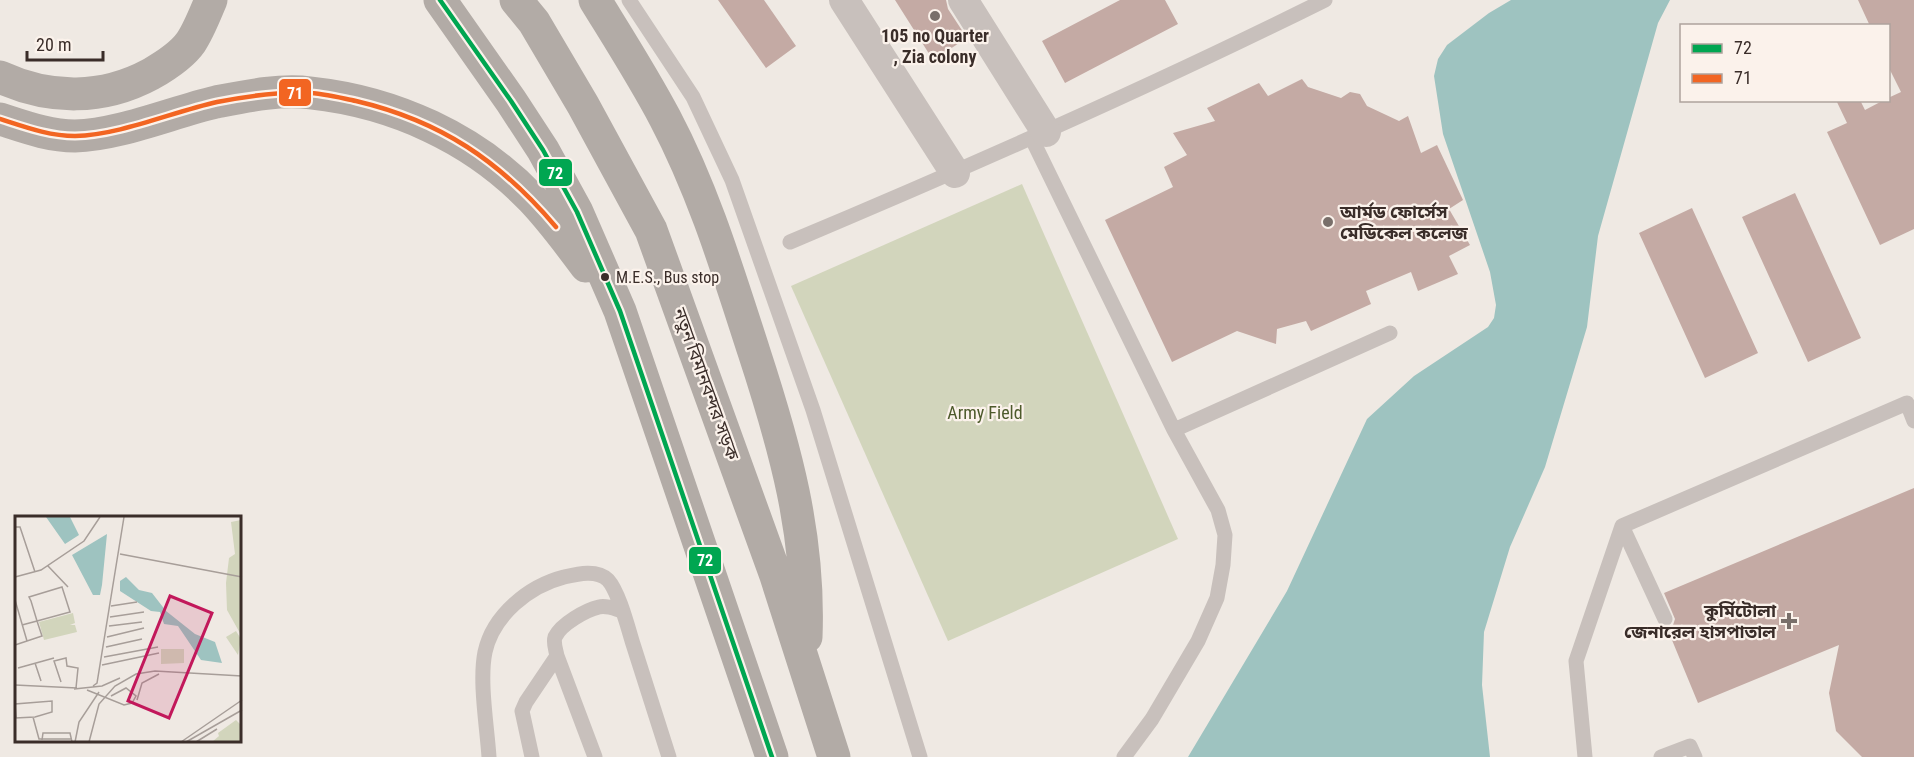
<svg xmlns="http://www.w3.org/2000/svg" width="1914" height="757" font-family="'Roboto Condensed','Noto Sans Bengali',sans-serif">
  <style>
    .green { fill: #d2d5bc }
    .water { fill: #9ec3c0 }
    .building { fill: #c4aaa4 }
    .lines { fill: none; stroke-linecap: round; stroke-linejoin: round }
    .service { stroke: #c8c0bc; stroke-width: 15 }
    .minor { stroke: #c8c0bc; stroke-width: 30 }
    .trunk { stroke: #b2aba6; stroke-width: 33 }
    .bus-1-casing { stroke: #fbf2eb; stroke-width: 9 }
    .bus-2-casing { stroke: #fbf2eb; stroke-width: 9 }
    .bus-1 { stroke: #00a651; stroke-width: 4.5 }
    .bus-2 { stroke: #f26522; stroke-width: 4.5 }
    .poi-dot { fill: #796f6a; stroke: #fbf2eb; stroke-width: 2 }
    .bus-dot { fill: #3a2d29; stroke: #fbf2eb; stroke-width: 2 }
    .labels { text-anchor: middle; stroke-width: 4.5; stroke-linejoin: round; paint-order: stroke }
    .bus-label { font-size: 16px; fill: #3a2d29; stroke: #fbf2eb; text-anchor: start }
    .poi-label { font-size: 18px; font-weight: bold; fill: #3a2d29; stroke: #fbf2eb }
    .street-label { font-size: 18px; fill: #3a2d29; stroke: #fbf2eb }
    .park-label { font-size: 18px; fill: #4d5a2b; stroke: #fbf2eb }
    .inset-road { fill: none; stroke: #a79e99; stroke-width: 1.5 }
    .view { fill: #c2185b; fill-opacity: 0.15; stroke: #c2185b; stroke-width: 3 }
    .inset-edge { fill: none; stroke: #3a2d29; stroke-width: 3 }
    .line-badge { stroke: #fbf2eb; stroke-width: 2 }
    .badge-label { font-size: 16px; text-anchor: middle; font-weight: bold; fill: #fff }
  </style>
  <rect width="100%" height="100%" fill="#efe9e3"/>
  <!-- green -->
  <path class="green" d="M1022,184L1178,539L948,641L791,286Z"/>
  <!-- water -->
  <path class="water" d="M1511,0H1670L1658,23L1598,236L1587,327L1545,467L1510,547L1484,632L1482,685L1490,757H1188L1287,591L1367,419L1414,376L1488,327L1494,318L1496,305L1490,272L1443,134L1434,76L1438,59L1447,45L1489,13Z"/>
  <!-- building -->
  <path class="building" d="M718,0H764L796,46L766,68Z
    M895,0H946L948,9L967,38L933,60Z
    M1120,0H1165L1178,24L1065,83L1042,41Z
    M1858,0H1914V229L1880,245L1827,132L1847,123L1836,100H1860L1865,110L1884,100H1888V98L1901,92L1888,66V26H1870Z
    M1302,79L1308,87L1341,98L1350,92L1360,94L1367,106L1399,121L1408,116L1421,153L1437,145L1463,200L1449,209L1470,245L1449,256L1458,274L1418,291L1411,272L1366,291L1371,304L1311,331L1306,321L1277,329L1276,344L1237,331L1172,362L1105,220L1173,187L1164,167L1187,155L1173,133L1215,121L1207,108L1259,83L1268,96Z
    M1795,193L1861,338L1808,362L1742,217Z
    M1692,208L1758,353L1705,378L1639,233Z
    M1914,488V757H1862L1836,731L1829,693L1839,645L1698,703L1667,628L1673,625L1675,619L1664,593Z"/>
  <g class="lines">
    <!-- service -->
    <path class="service" d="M629,0L693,97L732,180L813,410L920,757
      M1032,139L1174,430L1390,333
      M790,242C971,166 1150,87 1325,0
      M1622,526L1665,619
      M489,757C487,726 479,681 485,652C493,615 529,586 564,577C577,574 597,569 608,580C619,592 628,628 633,644C645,681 657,719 669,757
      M532,757L522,711L526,702L557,656
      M595,757L557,656C556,650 553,643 555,637C561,624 586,610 599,607C607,605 615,609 623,611
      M1124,757L1152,719L1198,641L1217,598L1223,565L1225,535L1218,510L1174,430
      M1585,757L1576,661L1622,526L1907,403L1914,421
      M1661,757L1690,746L1695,757"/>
    <!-- minor -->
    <path class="minor" d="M844,0L955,173
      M963,0L1046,132"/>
    <!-- trunk -->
    <path class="trunk" d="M440,0L511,101L543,150L577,212L620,311L772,757
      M516,0L534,22L583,105L651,230L776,576L834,757
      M595,0C619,39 644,78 665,118C704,192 728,272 754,352C785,447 810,535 806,637
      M0,77C50,100 103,100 151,74C165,66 182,55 191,42C199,30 205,14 211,0
      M0,119C25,127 49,136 75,136C119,135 173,112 216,102C247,96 280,89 311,93C394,102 474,138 532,199C552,220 569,243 586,266"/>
    <defs>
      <path id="bus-1" d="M440,0L511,101L543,150L577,212L620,311L772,757"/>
      <path id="bus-2" d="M0,119C25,127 49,136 75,136C120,135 172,112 217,102C247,96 276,92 307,93C323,93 341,98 356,101C441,121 500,161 556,227"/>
    </defs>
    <!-- bus-1 casing -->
    <use href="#bus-1" class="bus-1-casing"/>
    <!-- bus-2 casing -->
    <use href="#bus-2" class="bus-2-casing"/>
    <!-- bus-1 -->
    <use href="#bus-1" class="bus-1"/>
    <!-- bus-2 -->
    <use href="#bus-2" class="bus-2"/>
  </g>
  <!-- markers -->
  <g class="poi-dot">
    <circle cx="935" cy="16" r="6"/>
    <circle cx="1328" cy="222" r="6"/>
    <path d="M1786 612h6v6h6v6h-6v6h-6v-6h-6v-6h6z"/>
  </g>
  <circle class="bus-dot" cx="605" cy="277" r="5"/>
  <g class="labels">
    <!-- bus labels -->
    <g class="bus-label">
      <text x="616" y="283">M.E.S., Bus stop</text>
    </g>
    <!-- poi labels -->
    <g class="poi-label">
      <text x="935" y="42">105 no Quarter<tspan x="935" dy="21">, Zia colony</tspan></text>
      <text x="1340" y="218" text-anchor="start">আর্মড ফোর্সেস<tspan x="1340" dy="21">মেডিকেল কলেজ</tspan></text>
      <text x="1776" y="617" text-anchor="end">কুর্মিটোলা<tspan x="1776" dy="21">জেনারেল হাসপাতাল</tspan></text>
    </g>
    <!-- street labels -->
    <g class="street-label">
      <text transform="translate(706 384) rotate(70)" y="6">নতুন বিমানবন্দর সড়ক</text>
    </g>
    <!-- park labels -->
    <g class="park-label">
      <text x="985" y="419">Army Field</text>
    </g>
  </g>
  <!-- overview -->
  <g transform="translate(15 516)">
    <rect width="226" height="226" fill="#efe9e3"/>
    <path d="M226,4V119L212,94L211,67L214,42L220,38L216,6ZM58,97L60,107L55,109H60L62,116L29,124L24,106ZM221,115L226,123L223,139L211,121ZM146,133H169V147L146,148ZM221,204L226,209V226H197L204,220L203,217Z" fill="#d2d5bc"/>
    <path d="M31,1H55L64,19L50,28ZM92,18L87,69L85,79H78L57,39ZM111,61L124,74L137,77L151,95L180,118L200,126L207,147L186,144L163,110L149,108L145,96L136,95L105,75V65Z" fill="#9ec3c0"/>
    <path class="inset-road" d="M0,11H5L20,56M105,38L227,61M33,50L53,71M0,61L26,54L69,25L85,1M0,84L12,125M96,90L122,86M95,101L129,96M94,110L127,106M92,121L129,112M0,129L27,120L22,105L16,85L14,81L47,71L55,96L22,105L7,109M91,131L127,123M89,141L143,131M20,147L26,165M87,149L144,137M3,152L39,142M46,166L39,145L51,142L52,150L63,152L61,172M0,169L62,172M78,170L82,167L109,1M59,173L87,170L105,162M72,174L109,189L117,187L121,180L111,172L96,180M122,184L127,167L144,158M18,201L24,223H57M0,202L20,201L37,196V185L0,188L1,202M27,224L28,217H55L57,226M60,226L64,206L84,176M74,226L84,188L100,170L121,158L140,155L227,160M166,226L227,184M171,226L227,194M181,226L202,213"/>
    <path class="view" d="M155,80L197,97L154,202L113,185Z"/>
    <rect width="226" height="226" class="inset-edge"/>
  </g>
  <g class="line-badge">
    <rect x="278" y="78" width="34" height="29" rx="6" fill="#f26522"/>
    <rect x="538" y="158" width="35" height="29" rx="6" fill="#00a651"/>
    <rect x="688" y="546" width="34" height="29" rx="6" fill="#00a651"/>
  </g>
  <g class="badge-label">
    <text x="295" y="99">71</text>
    <text x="555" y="179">72</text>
    <text x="705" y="566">72</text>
  </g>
  <!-- legend -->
  <rect x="1680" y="24" width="210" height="78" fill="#fbf2eb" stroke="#aea39d" stroke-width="1.5"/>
  <rect x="1692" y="44" width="30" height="9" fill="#00a651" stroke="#aea39d" stroke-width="1.5"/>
  <text x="1734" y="54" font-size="18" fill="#3a2d29">72</text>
  <rect x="1692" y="74" width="30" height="9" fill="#f26522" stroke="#aea39d" stroke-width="1.5"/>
  <text x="1734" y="84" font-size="18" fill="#3a2d29">71</text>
  <!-- scale -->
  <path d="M27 51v9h76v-9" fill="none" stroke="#3a2d29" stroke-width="3"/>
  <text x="36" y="51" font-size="18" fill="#3a2d29" stroke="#fbf2eb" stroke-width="4.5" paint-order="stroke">20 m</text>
</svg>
